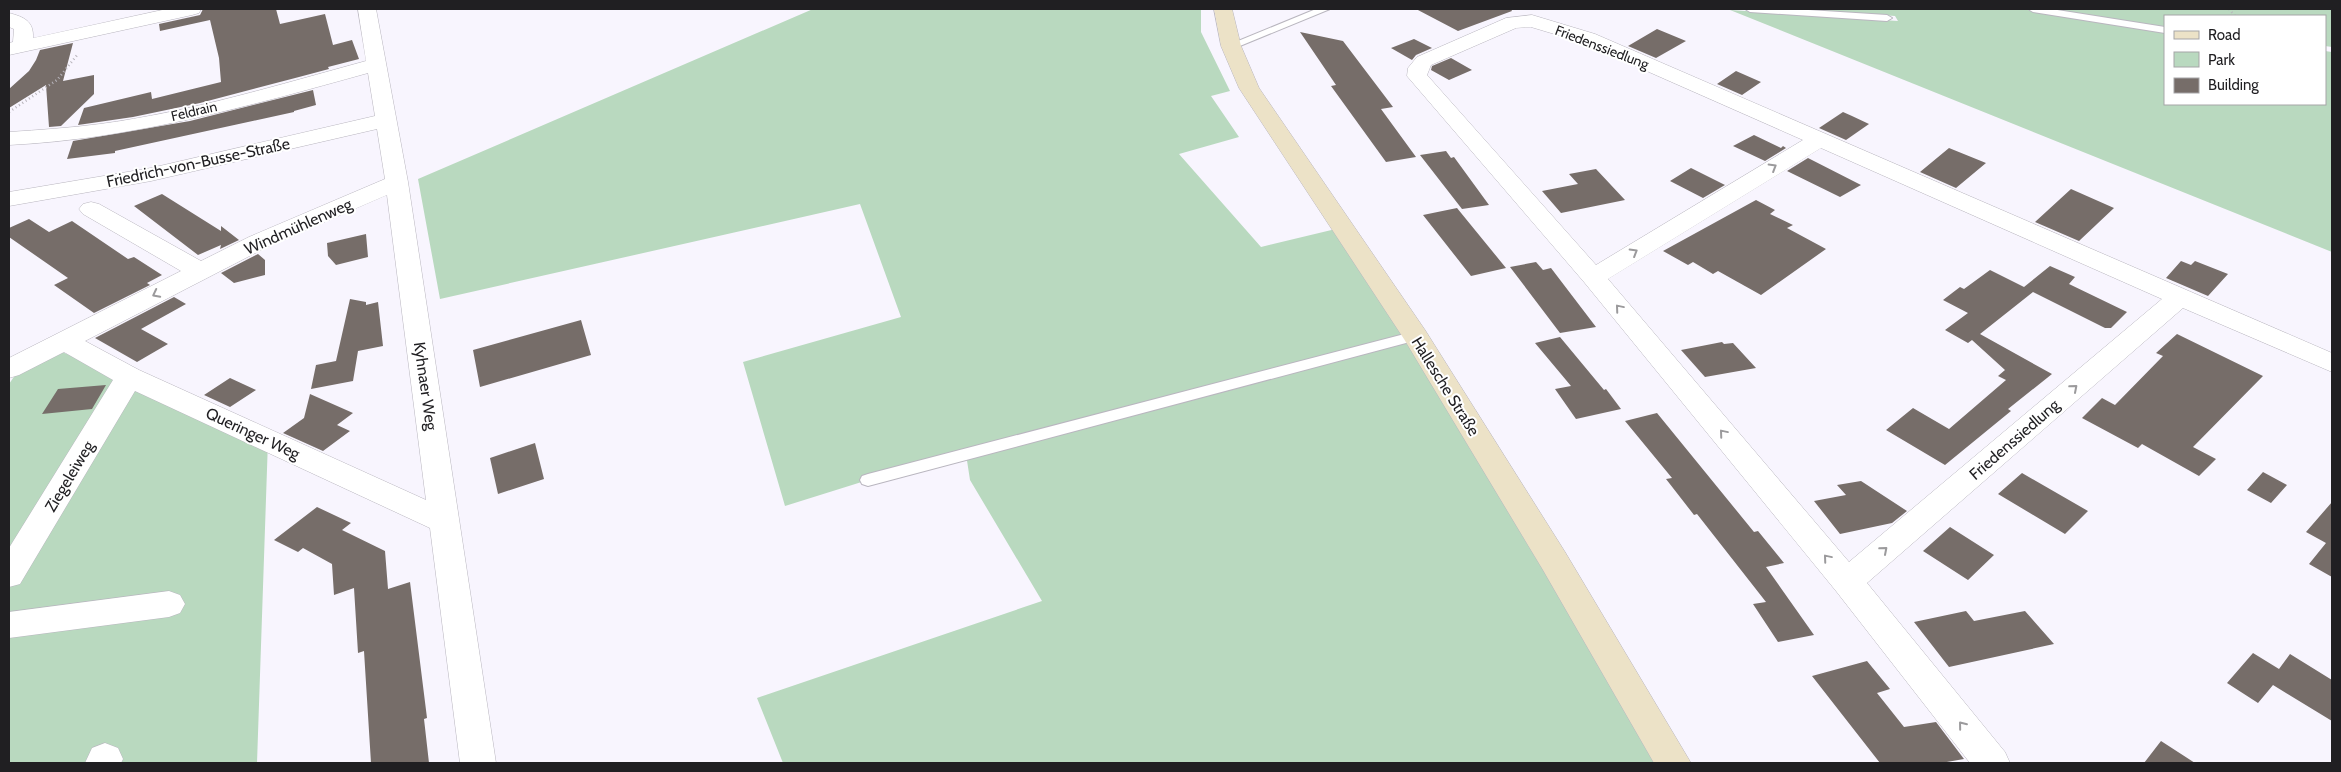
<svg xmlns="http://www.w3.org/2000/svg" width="2341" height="772" font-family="Cabin,sans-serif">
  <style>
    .green { fill: #b9d9bf }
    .building { fill: #766d69 }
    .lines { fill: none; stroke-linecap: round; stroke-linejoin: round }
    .lane-casing { stroke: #b9b6bf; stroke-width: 2 }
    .street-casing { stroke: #b9b6bf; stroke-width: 1 }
    .secondary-casing { stroke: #b9b6bf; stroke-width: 1 }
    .path { stroke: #b7b4bb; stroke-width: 2.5; stroke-dasharray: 1 3; stroke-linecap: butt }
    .lane { fill: #fff; fill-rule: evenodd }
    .street { fill: #fff; fill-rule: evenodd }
    .secondary { fill: #ece2c7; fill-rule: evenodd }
    .oneway { stroke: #9b9a9c }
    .labels { text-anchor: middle; stroke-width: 4; stroke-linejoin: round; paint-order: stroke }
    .far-street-label { font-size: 14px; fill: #201f22; stroke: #fff }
    .street-label { font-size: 16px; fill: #201f22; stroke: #fff }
  </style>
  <rect width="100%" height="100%" fill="#f8f5fe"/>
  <!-- green -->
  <path class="green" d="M813,9H1201V32L1230,91L1211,96L1239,137L1179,154L1261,247L1344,227L1606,649L1673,763H783L757,698L1042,601L970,480L966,454L868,480L785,506L743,362L901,317L860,204L440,299L418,179Z
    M1797,9H2021L2165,32V104H2325V51L2332,52V252L1730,10L1898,21L1895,16Z
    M2036,9H2332V47L2325,46V16H2165V29Z
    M59,351L129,377L268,440L257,763H9V384L20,368Z"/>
  <!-- building -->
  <path class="building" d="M203,9H276L280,24L325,14L333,45L352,40L359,59L328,67L329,69L299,77L200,103L133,117L78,125L84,108L151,92L152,99L221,82L219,58L210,20L160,31L159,24L200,15Z
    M1416,9H1511L1512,11L1458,31Z
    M1657,29L1686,41L1656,58L1628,46Z
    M1300,32L1343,41L1393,107L1381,109L1416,157L1386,162L1331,86L1336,85Z
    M1414,39L1432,48L1416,55L1412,60L1391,48Z
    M73,43L63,81L94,75V94L61,126L49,127L46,85L9,108V89L29,71L36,60L40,50Z
    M1451,58L1472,70L1449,80L1431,70L1432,66Z
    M1736,71L1761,82L1742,95L1717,84Z
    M313,90L316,105L294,111V112L115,151V153L67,159L73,141L190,121Z
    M1843,112L1852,116L1869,124L1846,140L1819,128Z
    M1754,135L1781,148L1783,146L1786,148L1765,161L1733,146Z
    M1949,148L1986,163L1956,188L1920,172Z
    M1446,151L1451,158L1454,157L1489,205L1462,209L1420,155Z
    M1808,158L1861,185L1840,197L1787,171Z
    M1691,168L1725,185L1703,198L1670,181Z
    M1596,169L1625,200L1561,213L1542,191L1578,184L1569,174Z
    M2071,189L2114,208L2079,241L2035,222Z
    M162,194L221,231V226L239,240L220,249L221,245L198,255L134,206Z
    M1756,200L1775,210L1770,214L1793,225L1787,228L1826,249L1761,295L1718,271L1713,274L1693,262L1688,265L1663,251Z
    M1457,208L1506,268L1471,276L1423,215Z
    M29,219L49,232L72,221L128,259L134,257L162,275L147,283L150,285L94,313L54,285L68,278L9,237V228Z
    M366,234L368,257L336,265L328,256L327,243Z
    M258,254L265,260V275L234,283L221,273Z
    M2181,261L2191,265L2195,261L2228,274L2208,296L2166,278Z
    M1536,262L1543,270L1551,268L1596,327L1560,333L1510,267Z
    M2050,266L2075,277L2069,284L2127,312L2111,328H2105L2033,292L1980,334L2052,374L2008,409L2011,411L1945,465L1886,430L1913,408L1949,429L2006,380L1998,376L2005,370L1972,340L1968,343L1945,330L1968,313L1943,300L1960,287L1964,289L1990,270L2024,287Z
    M174,297L186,304L141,329L168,344L137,362L95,338Z
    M350,299L366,302V305L378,302L383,346L358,351L353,381L311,389L316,365L336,361Z
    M581,320L591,355L480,387L473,350Z
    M2177,334L2263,376L2193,447L2216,459L2199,476L2142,444L2138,448L2082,418L2102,398L2115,405L2163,356L2156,353Z
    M1560,337L1604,390L1606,389L1621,409L1576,419L1555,389L1571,386L1535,343Z
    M1722,342L1724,344L1733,343L1756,368L1705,377L1681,350Z
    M230,378L256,390L230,407L204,395Z
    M106,385L92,409L42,414L58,389Z
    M310,394L353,413L337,425L350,431L323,451L283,433L304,418Z
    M1657,413L1754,532L1758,531L1784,563L1766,567L1814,635L1778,642L1753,604L1766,602L1697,514L1694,515L1666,479L1672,478L1625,421Z
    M535,443L544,479L498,494L490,458Z
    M2263,472L2287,485L2271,503L2247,490Z
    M2022,473L2088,511L2065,534L1998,494Z
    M1861,481L1907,511L1892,523L1840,534L1814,501L1846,495L1837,485Z
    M2332,502V577L2309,564L2326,543L2306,532Z
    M317,507L351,523L342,530L385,551L388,589L410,582L427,718L424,719L429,763H371L364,651L358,653L354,588L334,595L332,564L303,548L298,552L274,540Z
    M1950,527L1994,555L1968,580L1923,551Z
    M1966,611L1974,621L2025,611L2054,644L1949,667L1914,622Z
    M2253,653L2279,669L2290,654L2332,680V721L2273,685L2258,703L2227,683Z
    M1867,661L1890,689L1877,693L1904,727L1936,722L1964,759L1941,763H1880L1812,676Z
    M2161,741L2195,763H2144Z"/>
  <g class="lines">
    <defs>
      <path id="lane" d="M1316,9H1330L1235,48H1227L1226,46Z
        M1745,9H1793L1887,15L1892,18L1887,21L1750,12Z
        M2028,9H2051L2165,27V33L2033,12Z
        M1416,331L1423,336L1421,339L868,486L862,484L860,480L862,476L868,474Z"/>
      <path id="street" d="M167,9H201L199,13L192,15L9,55V43L13,42L14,29L9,27V13C24,17 34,21 33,38Z
        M358,9H376L408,182L496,763H460L430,528L135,391L20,584L9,587V548L113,380L64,352L19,375L9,378V358L181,271L83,214L79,209L83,204L91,202L99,204L201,261L249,237L385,179L377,129L151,181L9,206V192L151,168L375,116L368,73C249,106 132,139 9,145V132C39,130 69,128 100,124C190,112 278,85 366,61ZM387,195L426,500L139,370L85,341L267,247Z
        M1532,15L1595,34L2332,353V372L2183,308L1867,583L2005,752L2010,763H1970L1836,591L1584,282L1407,76L1408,68L1417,57L1506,18ZM1531,27L1581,42L1803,140L1596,265L1427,75L1431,65L1516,28ZM1821,148L2162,299L1849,562L1608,279Z
        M169,591L180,595L185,604L180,613L169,617L9,638V612Z
        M105,743L118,748L123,759L121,763H85L92,748Z"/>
      <path id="secondary" d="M1214,9H1232L1241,46L1259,88L1425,330L1565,552L1691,763H1654L1543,570L1404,339L1239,88L1221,46Z"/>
    </defs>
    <!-- lane casing -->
    <use href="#lane" class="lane-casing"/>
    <!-- street casing -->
    <use href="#street" class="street-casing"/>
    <!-- secondary casing -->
    <use href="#secondary" class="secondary-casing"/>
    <!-- path -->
    <path class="path" d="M2229,9L2235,16
      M9,112L57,80L78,54"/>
    <!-- lane -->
    <use href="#lane" class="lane"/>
    <!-- street -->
    <use href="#street" class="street"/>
    <!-- secondary -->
    <use href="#secondary" class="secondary"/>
  </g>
  <!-- one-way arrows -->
  <defs><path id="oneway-chevron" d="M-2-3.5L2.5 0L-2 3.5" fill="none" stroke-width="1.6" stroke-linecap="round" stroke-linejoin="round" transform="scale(1.25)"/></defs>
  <g class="oneway">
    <use href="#oneway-chevron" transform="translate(1773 167) rotate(-31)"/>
    <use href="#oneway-chevron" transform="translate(1634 252) rotate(-31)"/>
    <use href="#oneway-chevron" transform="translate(156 294) rotate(153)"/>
    <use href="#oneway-chevron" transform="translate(1619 308) rotate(-130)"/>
    <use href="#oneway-chevron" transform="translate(2074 388) rotate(-41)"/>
    <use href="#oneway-chevron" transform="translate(1723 433) rotate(-130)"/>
    <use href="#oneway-chevron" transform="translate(1884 550) rotate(-41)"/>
    <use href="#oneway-chevron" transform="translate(1827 558) rotate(-130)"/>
    <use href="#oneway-chevron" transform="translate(1962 725) rotate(-129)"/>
  </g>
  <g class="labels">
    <!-- far-street labels -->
    <g class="far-street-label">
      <text transform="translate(1602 47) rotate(21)" y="5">Friedenssiedlung</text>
      <text transform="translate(194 111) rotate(-13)" y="5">Feldrain</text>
    </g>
    <!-- street labels -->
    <g class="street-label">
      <text transform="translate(198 162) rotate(-12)" y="6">Friedrich-von-Busse-Straße</text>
      <text transform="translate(298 226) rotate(-24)" y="6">Windmühlenweg</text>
      <text transform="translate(426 386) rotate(82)" y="6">Kyhnaer Weg</text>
      <text transform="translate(1446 386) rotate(58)" y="6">Hallesche Straße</text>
      <text transform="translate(253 433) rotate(25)" y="6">Queringer Weg</text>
      <text transform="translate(2014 439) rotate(-41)" y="6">Friedenssiedlung</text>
      <text transform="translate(69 476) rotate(-59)" y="6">Ziegeleiweg</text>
    </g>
  </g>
  <!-- border -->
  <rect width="2341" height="772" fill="none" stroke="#201f22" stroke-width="20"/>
  <!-- legend -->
  <rect x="2164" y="15" width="162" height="90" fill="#ffffff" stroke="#a6a5a7"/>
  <rect x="2174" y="31" width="25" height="8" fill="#ece2c7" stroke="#a6a5a7"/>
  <text x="2208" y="40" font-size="15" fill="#201f22">Road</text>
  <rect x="2174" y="52" width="25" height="15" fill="#b9d9bf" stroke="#a6a5a7"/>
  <text x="2208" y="65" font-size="15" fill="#201f22">Park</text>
  <rect x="2174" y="78" width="25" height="15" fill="#766d69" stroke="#a6a5a7"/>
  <text x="2208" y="90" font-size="15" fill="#201f22">Building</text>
</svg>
